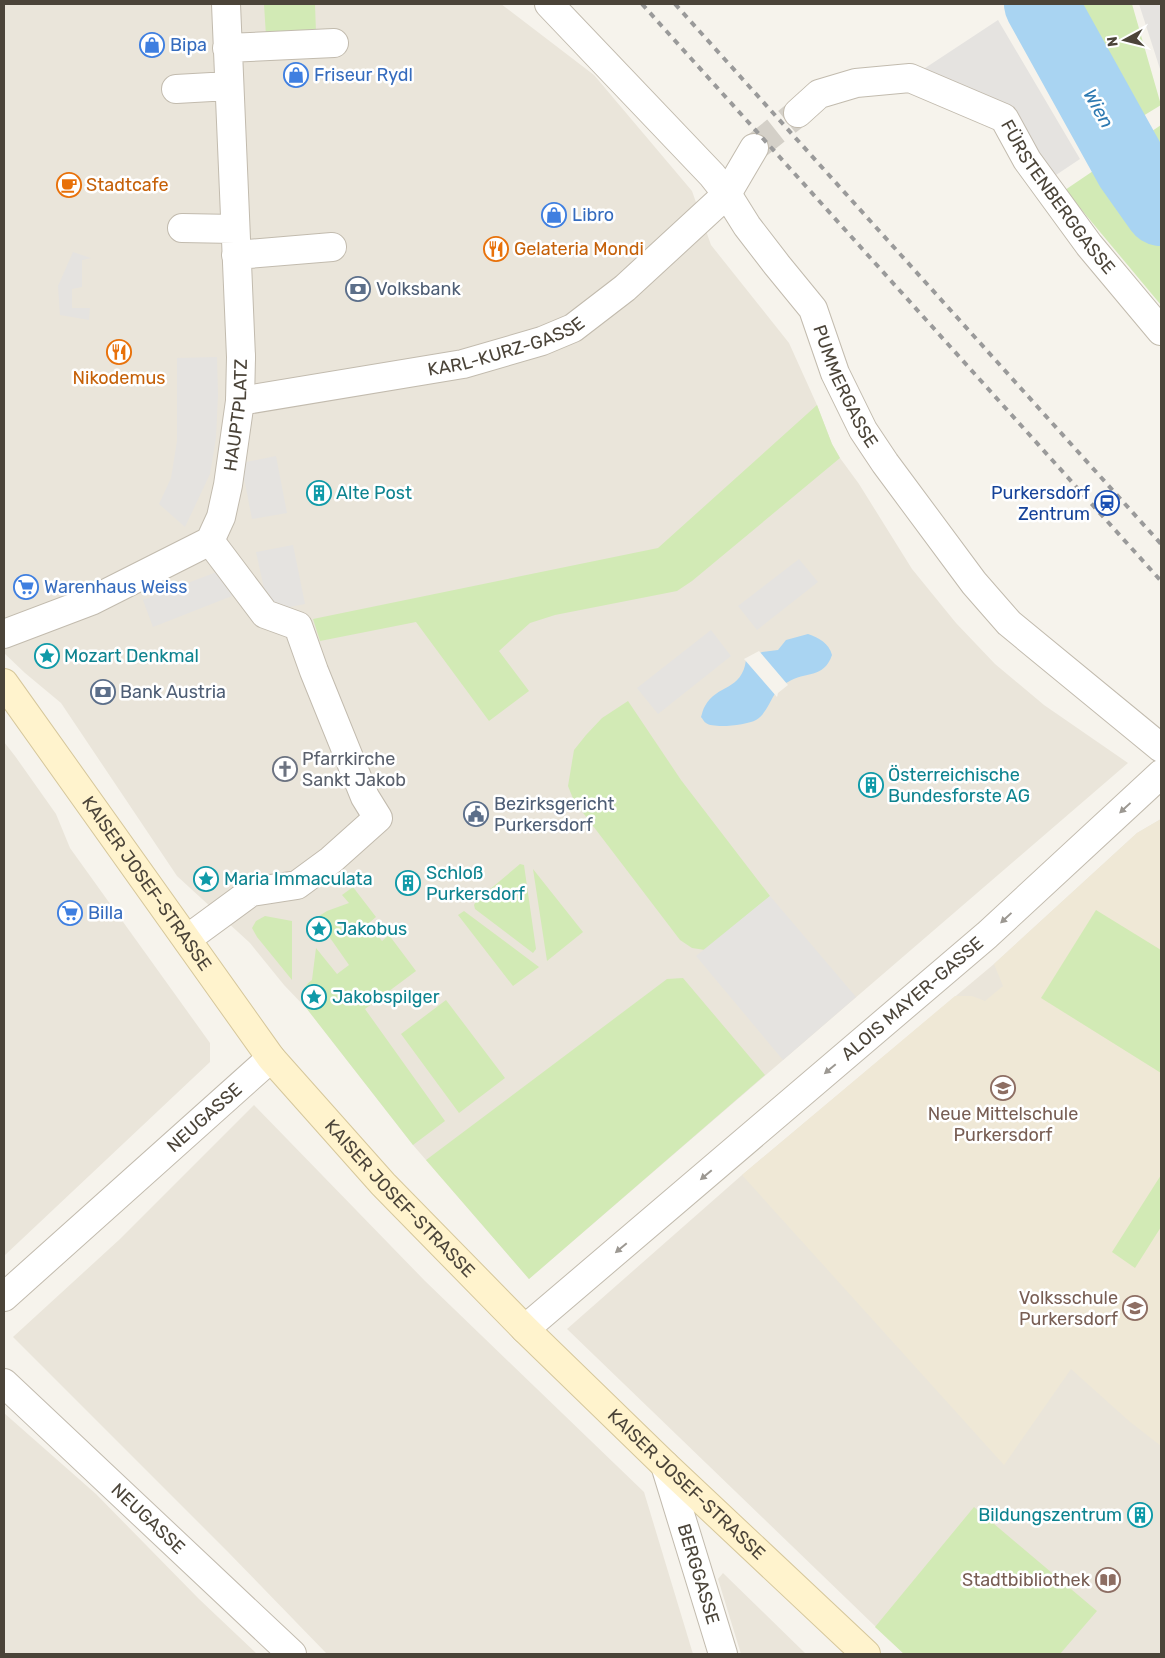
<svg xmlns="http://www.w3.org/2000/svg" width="1165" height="1658" font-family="Rubik,sans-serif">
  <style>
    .residential { fill: #eae5da }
    .education { fill: #efe8d6 }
    .green { fill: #d2eab5 }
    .parking { fill: #e5e3e0 }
    .water { fill: #a9d4f2 }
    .pier { fill: #f6f3ec }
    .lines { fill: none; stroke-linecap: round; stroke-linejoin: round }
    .river { stroke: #a9d4f2; stroke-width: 74 }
    .minor-tunnel { stroke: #d4d0c8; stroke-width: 28; stroke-dasharray: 28 14; stroke-linecap: butt }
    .pedestrian-casing { stroke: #c2bbae; stroke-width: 30 }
    .minor-casing { stroke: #c2bbae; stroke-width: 30 }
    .secondary-casing { stroke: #d6c79b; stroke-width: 30 }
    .pedestrian { stroke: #fff; stroke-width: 28 }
    .minor { stroke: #fff; stroke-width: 28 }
    .secondary { stroke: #fff3cd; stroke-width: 28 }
    .rail { stroke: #9a9a9a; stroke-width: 4; stroke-dasharray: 6 6; stroke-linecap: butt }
    .oneway { fill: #9c9892 }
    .labels { text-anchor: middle; stroke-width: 5; stroke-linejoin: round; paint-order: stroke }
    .shop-label { font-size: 18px; fill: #366cbe; stroke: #fff; text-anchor: start }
    .food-label { font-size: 18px; fill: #c56008; stroke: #fff; text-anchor: start }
    .street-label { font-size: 18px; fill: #4b4439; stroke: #fff }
    .service-label { font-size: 18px; fill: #4e5e75; stroke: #fff; text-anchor: start }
    .culture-label { font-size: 18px; fill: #0d838f; stroke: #fff; text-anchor: start }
    .transit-label { font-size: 18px; fill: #164399; stroke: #fff; text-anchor: end }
    .worship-label { font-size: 18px; fill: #5b616d; stroke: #fff; text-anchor: start }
    .education-label { font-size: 18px; fill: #785e54; stroke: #fff; text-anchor: end }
    .water-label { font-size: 19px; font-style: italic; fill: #2e7ab2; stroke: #fff }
  </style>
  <rect width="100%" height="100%" fill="#f6f3ec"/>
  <!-- residential -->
  <path class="residential" d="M4,4H501L594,75L692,191L711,245L789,343L817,405L832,444L840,458L859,484L912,569L956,623L995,664L1044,705L1128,763L529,1279L413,1145L307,1009L284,985L250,943L177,876L61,703L25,673L4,653Z
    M4,742L15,756L56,814L70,848L210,1043V1062L4,1256Z
    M1161,819V1654H904L567,1329L742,1175L994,964L1137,833Z
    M254,1105L425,1281L644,1492L693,1654H327L228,1552L13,1337L120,1239Z
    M4,1413L96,1494L199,1599L257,1654H4Z
    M723,1573L806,1654H741L718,1579Z"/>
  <!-- education -->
  <path class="education" d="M1161,819V1446L1129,1421L1071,1369L1004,1465L742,1175L955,996H972L985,1001L1003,986L994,964L1137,833Z"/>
  <!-- green -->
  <path class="green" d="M264,4H315L316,33L266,36Z
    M1007,4H1132L1161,105L1089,149Z
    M1161,125V305L1065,190Z
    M817,405L832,444L840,458L692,581L677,591L555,615L530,623L499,651L529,691L489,721L416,622L320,641L313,619L658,548Z
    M628,701L681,780L770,896L705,950L692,948L680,940L574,801L568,786L574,750L586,735L602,718Z
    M520,864L524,865L536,949L533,953L475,909L474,905L476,901Z
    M533,869L583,932L547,961Z
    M353,887L376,917L369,923L382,941L389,935L416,971L365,1009L445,1121L413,1145L307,1009C301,998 301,988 312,980L316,948L337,974L349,965L328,935L323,938L314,937L311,921L327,911L349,903L342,895Z
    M1096,910L1161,950V1073L1041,998Z
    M464,911L539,967L513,986L458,915Z
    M265,916L292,921V980L257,937L252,928L256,921Z
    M683,978L765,1075L529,1279L426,1160L667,979Z
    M446,1000L505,1078L459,1113L401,1034Z
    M1161,1175V1227L1135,1268L1112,1252Z
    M974,1507L1097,1611L1060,1654H904L875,1627Z"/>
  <!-- parking -->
  <path class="parking" d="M1139,4H1161V72Z
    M998,20L1080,159L1056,175L1029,140L910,78Z
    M73,252L91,258L82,260V287L72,289V308H90L89,320L60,315L58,286Z
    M217,357L218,395L216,438L210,474L185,527L159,504L171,478L177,441V358Z
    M276,456L287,513L252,519L241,463Z
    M293,545L305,604L269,611L256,552Z
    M799,559L818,582L757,630L738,606Z
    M222,570L232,596L153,627L143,600Z
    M711,630L731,656L658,714L637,688Z
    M770,896L856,997L783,1060L696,956Z"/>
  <!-- water -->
  <path class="water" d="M808,634C819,638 829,643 832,655C824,679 805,671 788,682C784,684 778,688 776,692C770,701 766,714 756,720C747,725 714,729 706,723C704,722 703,719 701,717C702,714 703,709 705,706C717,684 742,691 746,660L762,652L778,650L786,640Z"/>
  <!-- pier -->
  <path class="pier" d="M759,651L788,685L778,693L777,697L744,659Z"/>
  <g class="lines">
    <!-- river -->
    <path class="river" d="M1041,4L1132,168L1161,209"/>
    <!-- minor-tunnel -->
    <path class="minor-tunnel" d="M754,148L798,113"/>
    <defs>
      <path id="pedestrian" d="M226,4L241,357
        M227,48L334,43
        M176,89L229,86
        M182,228L235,229
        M236,255L332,247"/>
      <g id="minor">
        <path id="s1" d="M549,4L712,175L727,194L747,226L777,265L813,309L835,373L863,430L885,463L974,583L1009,623L1161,748"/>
        <path id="s2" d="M798,113L819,94L856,83L910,78L1004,118L1027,160L1089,245L1161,331"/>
        <path id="s3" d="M240,401L463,364L542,341L573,328L625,288L727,194L754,148"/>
        <path id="s4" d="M4,634L91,601L210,541L221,517L228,485L240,401L241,357"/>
        <path d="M187,939L251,892L297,885L331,860L378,818L365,797L314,671L298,626L265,614L210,541"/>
        <path id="s5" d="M4,1297L271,1058"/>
        <path id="s6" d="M525,1329L987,935L1161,774"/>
        <path id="s7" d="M4,1383L292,1654"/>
        <path id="s8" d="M665,1465L723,1654"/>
      </g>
      <g id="secondary">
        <path id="s9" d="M4,683L271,1058L383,1184L525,1329L665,1465L866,1654"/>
      </g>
    </defs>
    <!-- pedestrian casing -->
    <use href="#pedestrian" class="pedestrian-casing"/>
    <!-- minor casing -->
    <use href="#minor" class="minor-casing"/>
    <!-- secondary casing -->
    <use href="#secondary" class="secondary-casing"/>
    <!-- pedestrian -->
    <use href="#pedestrian" class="pedestrian"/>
    <!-- minor -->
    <use href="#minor" class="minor"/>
    <!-- secondary -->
    <use href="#secondary" class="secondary"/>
    <!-- rail -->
    <path class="rail" d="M642,4L1161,581
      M675,4L1161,544"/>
  </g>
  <!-- one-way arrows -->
  <defs><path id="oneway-solid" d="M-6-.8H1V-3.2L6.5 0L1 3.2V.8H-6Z" transform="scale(1.25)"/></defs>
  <g class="oneway">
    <use href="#oneway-solid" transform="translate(1125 808) rotate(137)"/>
    <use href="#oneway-solid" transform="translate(1006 918) rotate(137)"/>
    <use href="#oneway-solid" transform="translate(830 1069) rotate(140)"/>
    <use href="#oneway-solid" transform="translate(706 1175) rotate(140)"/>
    <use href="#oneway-solid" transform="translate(621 1248) rotate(140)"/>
  </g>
  <!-- icons -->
  <defs>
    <symbol id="shop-ring" viewBox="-11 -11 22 22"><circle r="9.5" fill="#fff" stroke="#3f7fe0" stroke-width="1.5"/><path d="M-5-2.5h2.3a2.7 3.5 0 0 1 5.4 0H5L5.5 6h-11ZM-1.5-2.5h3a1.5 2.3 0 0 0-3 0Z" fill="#3f7fe0"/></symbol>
    <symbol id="cafe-ring" viewBox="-11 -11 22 22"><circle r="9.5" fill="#fff" stroke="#e8710a" stroke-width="1.5"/><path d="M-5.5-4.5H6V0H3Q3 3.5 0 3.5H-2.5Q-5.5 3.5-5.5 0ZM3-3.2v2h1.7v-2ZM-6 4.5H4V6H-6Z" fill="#e8710a"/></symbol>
    <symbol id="restaurant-ring" viewBox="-11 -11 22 22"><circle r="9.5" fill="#fff" stroke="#e8710a" stroke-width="1.5"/><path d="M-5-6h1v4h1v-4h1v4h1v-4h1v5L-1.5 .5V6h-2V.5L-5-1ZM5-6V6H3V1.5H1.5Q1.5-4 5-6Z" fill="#e8710a"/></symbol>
    <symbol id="bank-ring" viewBox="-11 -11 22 22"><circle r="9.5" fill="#fff" stroke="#5c6f8a" stroke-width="1.5"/><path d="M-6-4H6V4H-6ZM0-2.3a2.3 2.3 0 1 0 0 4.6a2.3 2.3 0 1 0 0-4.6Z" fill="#5c6f8a"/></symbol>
    <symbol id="building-ring" viewBox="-11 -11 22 22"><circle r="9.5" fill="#fff" stroke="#0f9aa8" stroke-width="1.5"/><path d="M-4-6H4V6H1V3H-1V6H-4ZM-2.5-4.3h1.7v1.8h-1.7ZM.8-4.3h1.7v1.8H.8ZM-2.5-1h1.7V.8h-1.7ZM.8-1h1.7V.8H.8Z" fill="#0f9aa8"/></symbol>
    <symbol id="station-ring" viewBox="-11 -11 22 22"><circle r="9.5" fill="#fff" stroke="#1a4fb4" stroke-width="1.5"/><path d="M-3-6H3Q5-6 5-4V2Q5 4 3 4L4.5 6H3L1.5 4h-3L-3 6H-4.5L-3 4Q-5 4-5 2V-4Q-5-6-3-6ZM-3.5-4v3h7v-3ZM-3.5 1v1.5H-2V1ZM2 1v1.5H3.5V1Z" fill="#1a4fb4"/></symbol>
    <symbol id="supermarket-ring" viewBox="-11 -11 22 22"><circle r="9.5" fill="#fff" stroke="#3f7fe0" stroke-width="1.5"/><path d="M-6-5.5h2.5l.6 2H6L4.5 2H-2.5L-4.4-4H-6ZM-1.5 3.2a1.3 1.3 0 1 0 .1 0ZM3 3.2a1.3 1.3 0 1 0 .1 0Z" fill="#3f7fe0"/></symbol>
    <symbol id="sight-ring" viewBox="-11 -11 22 22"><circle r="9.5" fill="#fff" stroke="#0f9aa8" stroke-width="1.5"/><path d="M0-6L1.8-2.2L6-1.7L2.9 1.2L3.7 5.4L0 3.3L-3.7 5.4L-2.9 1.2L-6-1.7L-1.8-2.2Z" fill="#0f9aa8"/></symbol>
    <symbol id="church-ring" viewBox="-11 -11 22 22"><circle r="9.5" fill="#fff" stroke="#6b7280" stroke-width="1.5"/><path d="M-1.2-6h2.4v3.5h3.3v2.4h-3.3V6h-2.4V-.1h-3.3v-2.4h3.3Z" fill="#6b7280"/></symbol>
    <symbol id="civic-ring" viewBox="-11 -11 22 22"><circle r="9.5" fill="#fff" stroke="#5c6f8a" stroke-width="1.5"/><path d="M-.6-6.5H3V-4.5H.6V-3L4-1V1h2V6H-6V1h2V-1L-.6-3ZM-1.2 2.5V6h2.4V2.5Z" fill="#5c6f8a"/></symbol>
    <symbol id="school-ring" viewBox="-11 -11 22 22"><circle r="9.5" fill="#fff" stroke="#8d6e63" stroke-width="1.5"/><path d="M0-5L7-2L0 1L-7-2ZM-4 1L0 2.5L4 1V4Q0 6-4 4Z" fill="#8d6e63"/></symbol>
    <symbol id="library-ring" viewBox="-11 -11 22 22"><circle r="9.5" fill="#fff" stroke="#8d6e63" stroke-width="1.5"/><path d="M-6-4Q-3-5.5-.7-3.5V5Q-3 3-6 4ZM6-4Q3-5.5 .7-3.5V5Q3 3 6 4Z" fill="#8d6e63"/></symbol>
  </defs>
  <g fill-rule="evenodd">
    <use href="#shop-ring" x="138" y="31" width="28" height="28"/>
    <use href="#shop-ring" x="282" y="61" width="28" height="28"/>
    <use href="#cafe-ring" x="55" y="171" width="28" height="28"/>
    <use href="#shop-ring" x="540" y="201" width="28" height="28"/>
    <use href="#restaurant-ring" x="482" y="235" width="28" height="28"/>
    <use href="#bank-ring" x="344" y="275" width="28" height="28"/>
    <use href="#restaurant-ring" x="105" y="338" width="28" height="28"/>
    <use href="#building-ring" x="305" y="479" width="28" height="28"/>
    <use href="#station-ring" x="1093" y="489" width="28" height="28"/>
    <use href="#supermarket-ring" x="12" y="573" width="28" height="28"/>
    <use href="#sight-ring" x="33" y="642" width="28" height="28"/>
    <use href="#bank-ring" x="89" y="678" width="28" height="28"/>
    <use href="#church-ring" x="271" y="755" width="28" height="28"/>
    <use href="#building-ring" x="857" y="771" width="28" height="28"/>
    <use href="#civic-ring" x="462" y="800" width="28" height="28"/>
    <use href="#sight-ring" x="192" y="865" width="28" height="28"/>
    <use href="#building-ring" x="394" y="869" width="28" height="28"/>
    <use href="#supermarket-ring" x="56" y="899" width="28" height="28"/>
    <use href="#sight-ring" x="305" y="915" width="28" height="28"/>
    <use href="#sight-ring" x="300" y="983" width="28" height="28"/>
    <use href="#school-ring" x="989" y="1074" width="28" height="28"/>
    <use href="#school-ring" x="1121" y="1294" width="28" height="28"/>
    <use href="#building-ring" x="1126" y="1501" width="28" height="28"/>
    <use href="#library-ring" x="1094" y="1566" width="28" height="28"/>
  </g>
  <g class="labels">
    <!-- shop labels -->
    <g class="shop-label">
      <text x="170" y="51">Bipa</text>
      <text x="314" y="81">Friseur Rydl</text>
      <text x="572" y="221">Libro</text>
      <text x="44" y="593">Warenhaus Weiss</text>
      <text x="88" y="919">Billa</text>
    </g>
    <!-- food labels -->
    <g class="food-label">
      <text x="86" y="191">Stadtcafe</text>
      <text x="514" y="255">Gelateria Mondi</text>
      <text x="119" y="384" text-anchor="middle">Nikodemus</text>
    </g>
    <!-- street labels -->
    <g class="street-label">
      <text dy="6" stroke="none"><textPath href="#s2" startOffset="319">FÜRSTENBERGGASSE</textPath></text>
      <text dy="6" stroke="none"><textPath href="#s3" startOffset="272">KARL-KURZ-GASSE</textPath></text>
      <text dy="6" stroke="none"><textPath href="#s1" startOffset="488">PUMMERGASSE</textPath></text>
      <text dy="6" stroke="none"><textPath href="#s4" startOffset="356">HAUPTPLATZ</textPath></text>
      <text dy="6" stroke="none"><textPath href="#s9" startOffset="246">KAISER JOSEF-STRASSE</textPath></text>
      <text dy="6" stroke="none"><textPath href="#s6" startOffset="509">ALOIS MAYER-GASSE</textPath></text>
      <text dy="6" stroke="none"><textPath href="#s5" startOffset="269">NEUGASSE</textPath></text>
      <text dy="6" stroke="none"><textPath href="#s9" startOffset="651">KAISER JOSEF-STRASSE</textPath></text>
      <text dy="6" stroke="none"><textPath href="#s9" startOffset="1056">KAISER JOSEF-STRASSE</textPath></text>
      <text dy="6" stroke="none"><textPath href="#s7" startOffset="198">NEUGASSE</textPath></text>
      <text dy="6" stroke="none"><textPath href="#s8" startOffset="114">BERGGASSE</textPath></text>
    </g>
    <!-- service labels -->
    <g class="service-label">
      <text x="376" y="295">Volksbank</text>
      <text x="120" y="698">Bank Austria</text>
      <text x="494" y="810">Bezirksgericht<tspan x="494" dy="21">Purkersdorf</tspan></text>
    </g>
    <!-- culture labels -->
    <g class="culture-label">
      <text x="336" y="499">Alte Post</text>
      <text x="64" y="662">Mozart Denkmal</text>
      <text x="888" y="781">Österreichische<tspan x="888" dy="21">Bundesforste AG</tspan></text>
      <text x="426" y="879">Schloß<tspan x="426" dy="21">Purkersdorf</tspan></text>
      <text x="224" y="885">Maria Immaculata</text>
      <text x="336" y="935">Jakobus</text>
      <text x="332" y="1003">Jakobspilger</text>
      <text x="1122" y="1521" text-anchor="end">Bildungszentrum</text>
    </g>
    <!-- transit labels -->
    <g class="transit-label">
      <text x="1090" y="499">Purkersdorf<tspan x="1090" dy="21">Zentrum</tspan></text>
    </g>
    <!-- worship labels -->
    <g class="worship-label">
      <text x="302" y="765">Pfarrkirche<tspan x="302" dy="21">Sankt Jakob</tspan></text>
    </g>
    <!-- education labels -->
    <g class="education-label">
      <text x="1003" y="1120" text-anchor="middle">Neue Mittelschule<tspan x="1003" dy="21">Purkersdorf</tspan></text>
      <text x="1118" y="1304">Volksschule<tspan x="1118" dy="21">Purkersdorf</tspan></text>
      <text x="1090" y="1586">Stadtbibliothek</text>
    </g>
    <!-- water labels -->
    <g class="water-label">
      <text transform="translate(1099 108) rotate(61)" y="7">Wien</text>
    </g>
  </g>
  <!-- border -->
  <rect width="1165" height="1658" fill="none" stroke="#4b4439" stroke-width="10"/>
  <!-- north arrow -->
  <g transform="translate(1125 40) rotate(263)" stroke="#ffffff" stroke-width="4" paint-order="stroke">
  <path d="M0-4L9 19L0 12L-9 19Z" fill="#4b4439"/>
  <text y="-8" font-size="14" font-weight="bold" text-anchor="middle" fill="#4b4439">N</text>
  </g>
</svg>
